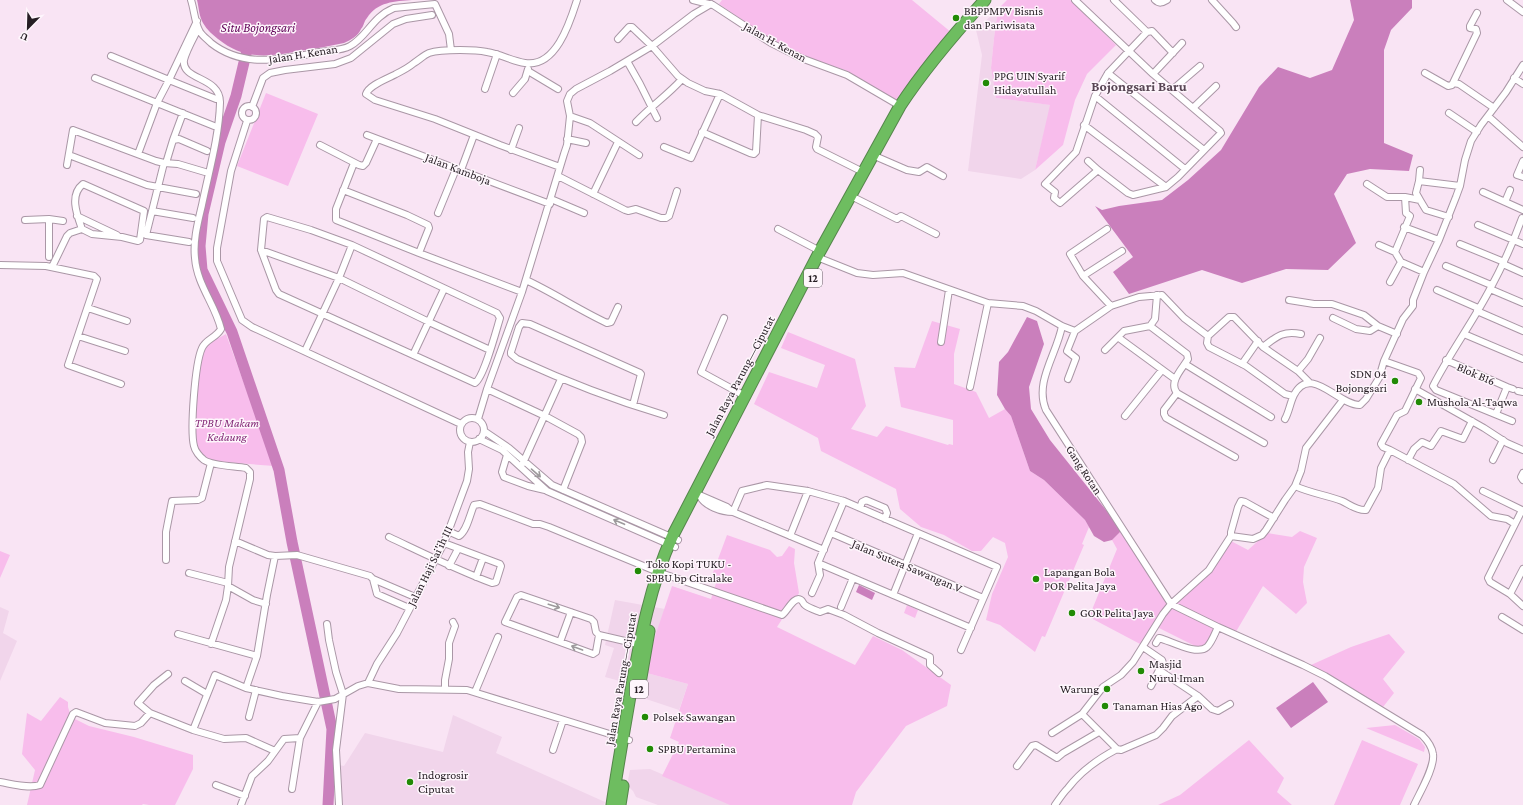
<svg xmlns="http://www.w3.org/2000/svg" width="1523" height="805" font-family="'Crimson Pro',serif">
  <style>
    .built { fill: #f1d5eb }
    .green { fill: #f8bdec }
    .water { fill: #ca7fbc }
    .lines { fill: none; stroke-linecap: round; stroke-linejoin: round }
    .river { stroke: #ca7fbc; stroke-width: 11 }
    .street-casing { stroke: #aa97a6; stroke-width: 8 }
    .highway-casing { stroke: #55854b; stroke-width: 13 }
    .street { stroke: #fff; stroke-width: 6 }
    .highway { stroke: #6ebd60; stroke-width: 11 }
    .oneway { stroke: #9d9a9c }
    .poi-dot { fill: #218a05; stroke: #fef6fc; stroke-width: 1.5 }
    .labels { text-anchor: middle; stroke-width: 3; stroke-linejoin: round; paint-order: stroke }
    .shield { fill: #fef6fc; stroke: #675f65; stroke-width: 1 }
    .shield-label { font-size: 11px; font-weight: bold; fill: #261e24 }
    .poi-label { font-size: 12px; fill: #261e24; stroke: #fef6fc; text-anchor: start }
    .street-label { font-size: 12px; fill: #261e24; stroke: #fef6fc }
    .park-label { font-size: 12px; font-style: italic; fill: #852c79; stroke: #fef6fc }
    .water-label { font-size: 13px; font-style: italic; fill: #600057; stroke: #fef6fc }
    .quarter-label { font-size: 14px; font-weight: bold; fill: #584654; stroke: #fef6fc }
  </style>
  <rect width="100%" height="100%" fill="#f9e4f4"/>
  <!-- built -->
  <path class="built" d="M998,9L994,38L991,68L996,98L1051,105L1035,170L1021,179L968,171L982,55L976,30Z
    M615,600L665,609L643,672L688,684L679,710L625,692L627,683L605,677L614,648L605,645Z
    M0,607L9,611L3,633L17,641L0,681Z
    M453,715L502,737L496,753L605,802L604,805H336L334,764L344,766L365,733L443,752Z
    M650,769L734,805H658L636,797L633,791L627,785L630,770Z"/>
  <!-- green -->
  <path class="green" d="M722,0H912L952,33L899,102L845,70L811,59L774,42L719,4Z
    M1007,0H1070L1116,45L1087,74L1075,100L1063,145L1035,170L1050,105L996,98L991,68L994,38L998,9Z
    M266,93L318,114L288,186L237,166Z
    M932,321L960,329L954,354V384L976,392L989,418L1005,409L1011,416L1030,471L1044,480L1085,520L1089,527L1082,544L1084,545L1045,637L1042,636L1035,652L1000,625L986,620L992,594L1008,557L1005,543L993,537L981,551H972L944,535L921,527L900,509L896,489L821,451L818,438L754,404L769,372L817,388L825,365L781,348L788,332L855,359L866,406L851,429L877,437L886,426L948,445L949,444L953,445V420L901,407L894,367L915,368Z
    M226,334L274,466L211,461C207,459 200,454 198,449C191,438 198,359 206,348C210,341 219,338 226,334Z
    M1122,530L1172,603L1197,580L1225,540L1230,542L1231,541L1248,550L1267,533L1292,537L1300,531L1317,538L1304,567L1303,582L1307,603L1296,614L1263,586L1234,635L1216,627L1208,644L1201,649L1155,626L1142,645L1089,617L1117,549L1112,540Z
    M727,535L770,550L777,557L782,556L789,546L795,549L794,563L799,593L777,627L855,665L873,636L902,650L951,685L947,706L906,726L856,792L852,805H730L662,776L679,742L670,738L688,684L643,672L672,586L711,599L717,580L711,578Z
    M0,551L10,555L0,578Z
    M907,605L918,610L915,618L904,613Z
    M1389,634L1405,652L1383,679L1394,693L1383,707L1369,701L1311,665L1351,647Z
    M60,697L68,702V707L71,717L89,726L134,737L193,755V769L175,805H149L143,804L142,805H27L35,770L22,754L27,713L41,721Z
    M1395,725L1419,739L1425,747L1424,752L1366,728Z
    M1249,740L1284,778L1277,792L1292,805H1158L1180,795Z
    M1362,740L1418,764L1400,805H1334Z"/>
  <!-- water -->
  <path class="water" d="M197,0H412C395,1 377,2 367,18C364,21 364,26 361,29C358,36 351,40 344,43C329,46 314,49 299,51C268,57 244,60 218,39C213,35 207,30 203,23C199,16 199,8 197,0Z
    M1350,0H1412V8L1391,30L1384,50V143L1413,155L1409,171L1370,169L1347,174L1334,194L1356,243L1328,270L1286,269L1242,283L1202,270L1129,294L1113,272L1133,257L1095,206L1102,210L1119,206L1162,200L1188,180L1221,150L1259,87L1278,67L1310,78L1332,70L1354,20Z
    M1027,317L1037,321L1044,344L1029,387L1031,409L1050,440L1122,530L1112,540L1104,542L1094,536L1085,520L1044,480L1030,471L1011,416L1005,409L997,395L999,362L1008,352Z
    M859,585L875,593L872,600L856,592Z
    M1313,682L1328,702L1291,728L1276,708Z"/>
  <g class="lines">
    <!-- river -->
    <path class="river" d="M246,54L236,96L220,142L203,214L200,246L202,270L232,332L279,470L292,542L332,729L328,805"/>
    <defs>
      <path id="street" d="M191,0C194,9 195,23 199,30C201,35 207,39 211,43C244,69 283,59 320,52C330,50 341,51 350,46C367,37 372,17 394,8L435,4L449,34L451,50
        M693,0L713,5L771,43L801,58L847,75L900,106
        M1075,0L1153,74L1220,131L1221,133L1178,177L1166,187L1133,195L1128,193L1098,170L1088,161
        M1114,0L1147,32L1152,31L1173,53
        M1155,0C1159,4 1162,3 1167,0
        M1212,0L1233,23L1236,27
        M1507,0L1523,12
        M198,29C194,37 186,51 184,60C181,81 221,76 220,103C219,137 209,171 202,205C198,222 193,240 195,258C197,285 215,304 221,329C216,338 206,339 202,348C195,363 190,430 194,446C195,451 200,457 204,460C213,466 235,466 246,468L250,472V479L229,567L228,586L253,600L266,604
        M618,39L629,27H632L652,46L678,76L688,83L705,91L720,94L758,115L806,130L815,134L818,137L816,147L817,149L863,172
        M111,56L169,80L197,21
        M627,61L640,84L657,118
        M528,71L558,89
        M1108,73L1204,150
        M1425,73L1448,86L1452,85L1477,33L1476,29L1470,28V26L1477,13
        M1153,74L1182,43
        M95,78L157,103L169,80L216,99
        M1514,78L1523,84
        M1453,83L1459,84L1494,108
        M485,89L497,54
        M1172,90L1200,66
        M513,93L525,79L528,69
        M1095,96L1185,169
        M242 113a7 7 0 1 1 14 0a7 7 0 1 1-14 0Z
        M252,107L263,78L270,73L285,70L335,64L351,58L393,24L406,19L432,15
        M1193,108L1216,86
        M1449,113L1477,132
        M570,116L590,123L639,155
        M1489,117L1523,147
        M247,121L231,171L217,248V261L242,320L252,327L461,424
        M636,122C651,106 668,95 682,79
        M1084,125L1166,187
        M702,132L750,153L754,154L756,152L758,115
        M367,135L550,204
        M567,139L586,143
        M173,140L183,113
        M320,145L359,165L363,166L366,163L377,139
        M664,147L691,158L720,94
        M511,150L519,128
        M138,154L157,103L214,126
        M69,155L147,185L196,194
        M877,157L907,170L919,172L927,167L943,176
        M1523,161L1517,175L1523,177
        M164,163L146,235L189,242
        M166,163L173,140L179,139L207,151
        M354,163L336,209V220L419,253L522,292
        M67,165L73,130L156,161L164,163L178,164L205,172
        M560,167L500,145L435,119L375,100L366,94C369,85 387,79 396,74C402,71 408,68 414,63C419,60 424,55 429,53C438,50 450,50 460,50C469,50 478,50 487,52C500,54 512,61 525,63C556,68 570,22 577,0
        M461,170L474,135
        M1098,170L1060,203L1054,198L1055,192L1045,184L1076,152L1095,96L1108,73L1147,32
        M558,176L625,210L628,211L636,209L661,218H666L669,216L677,191
        M1419,181L1420,170
        M1367,184L1387,197H1405L1420,200L1416,193L1419,181L1460,186
        M343,190L407,215L428,225L429,228L419,253
        M1483,192L1523,210
        M593,194L618,142
        M855,198L897,219L901,216L936,234
        M551,199L584,213
        M1420,200L1426,210L1449,217
        M1505,202L1510,190
        M152,211L193,218
        M438,213L456,169
        M77,216L117,235
        M267,217L311,230L352,245L497,313L500,318C496,331 484,377 475,383L279,294L276,290L261,250L264,219Z
        M25,220L49,219L63,221
        M1478,225L1523,244
        M1404,227L1439,240
        M778,229L820,251
        M1107,229L1070,254L1083,276L1111,306
        M1460,244L1504,262
        M1379,245L1395,252L1401,262L1424,272
        M261,250L339,278L429,322L490,350
        M1395,252L1410,216L1406,213L1405,197
        M49,257V219
        M817,257L857,273L873,275L903,273L988,303L1023,306L1036,311L1062,326L1075,331L1111,306L1139,297L1162,295L1184,318L1208,336L1207,343L1209,347L1246,366L1285,394L1293,396
        M1503,264L1523,273
        M0,265L46,266L94,276L97,279L68,365L121,384
        M1446,266L1491,285
        M52,267L67,236L70,233L82,229L92,234L122,237L138,241L140,240L144,211L83,184C69,195 77,215 82,229
        M1083,276L1122,251
        M526,280C554,293 579,310 607,323L611,322L618,307
        M1390,282L1401,262
        M1490,289L1523,303
        M1437,290L1478,308
        M1157,295L1155,319L1150,326L1187,354L1188,359C1183,368 1168,382 1177,393L1264,443
        M1289,300L1314,304H1332L1364,315L1378,326
        M88,308L127,321
        M1477,311L1523,331
        M724,318L701,372L745,396
        M1333,318L1356,329L1370,331L1378,326L1397,334
        M1062,326C1057,354 1034,382 1046,410L1171,604L1218,627L1303,665L1325,676L1422,735C1427,740 1432,746 1433,754C1435,767 1420,792 1414,805
        M1464,334L1523,359
        M78,336L125,351
        M1208,336L1229,317H1234L1263,347L1298,371L1310,383
        M1119,338L1175,379
        M941,342L949,290
        M1263,347C1276,337 1283,330 1301,334
        M1105,350L1124,331L1150,326
        M305,351L339,278L352,245
        M413,355L444,289
        M1446,360L1507,387
        M1185,364L1271,417
        M1242,364L1258,341
        M1298,371L1308,359L1320,338
        M1068,379L1076,358L1067,351L1075,331
        M970,387L988,303
        M487,389L545,416L578,434L581,437L582,442L563,490
        M1415,389L1484,428L1507,443L1523,450
        M1518,391L1523,392
        M1177,393L1164,410V414L1166,418L1235,457
        M633,405L641,374L640,373L530,324L522,323L519,327L511,352V354L517,359C565,381 614,400 664,415
        M1496,414L1507,387L1513,389
        M1125,416L1162,370
        M460 430a12 12 0 1 1 24 0a12 12 0 1 1-24 0Z
        M478,419L487,389L522,292L564,154L567,145L570,116L567,101L570,94L576,89L610,71L652,46L694,14L711,4
        M1285,419C1289,412 1290,403 1294,395C1310,363 1339,406 1360,405L1366,399L1379,378L1384,361L1403,319L1413,306V300L1424,272L1439,240L1456,197L1460,186L1465,160L1471,141L1481,125L1506,92L1523,65
        M1512,421L1436,390L1433,386C1450,353 1472,323 1489,291C1502,267 1513,243 1522,218
        M484,431L509,448L552,485L678,540
        M479,439L502,450L547,491L675,547
        M1390,450L1454,484L1491,516L1507,519L1515,524
        M507,455L502,472L504,477L528,486L545,490
        M1408,460L1414,449L1422,442L1431,446L1441,431L1463,439L1472,421
        M1493,460L1503,440
        M523,463L561,379
        M1523,473L1521,477L1523,480
        M1295,486C1310,493 1326,495 1342,501C1349,504 1357,511 1366,510L1378,488L1381,468L1390,450L1383,447L1381,444L1397,415L1405,411L1421,378L1418,373L1384,361
        M1483,491L1522,510L1488,578L1490,582L1510,594L1523,606
        M697,494L727,507L733,512
        M700,496C704,506 722,512 733,512L824,550
        M860,508L862,502L866,500L885,508L887,513L885,519
        M733,512L742,491L767,485L808,491L844,501L997,567L961,650
        M448,531L459,536C467,531 470,514 474,505L480,504L533,524H540L549,527L658,572L782,615C787,612 794,595 801,600C803,601 803,604 805,605C809,608 815,610 820,612L828,609L844,615L878,633L930,657V665L939,673
        M831,533L983,598
        M790,536L808,491
        M1231,536V532L1238,507L1241,501L1245,502L1274,518
        M389,537C423,553 457,570 492,583L496,582L501,566L500,564L444,543
        M235,541L268,555L275,556L297,555L370,576L373,579L377,594L409,608
        M166,560V532L172,501L198,500L202,498L211,463
        M818,563L971,628
        M449,566L458,549
        M189,573L228,583
        M476,577L483,558
        M373,579L415,597
        M812,593L820,575L818,563L844,501
        M1510,594L1523,569
        M893,595L918,533
        M841,607L853,578
        M1502,617L1523,630
        M327,624L329,640L336,672L343,694L336,750L339,805
        M178,634L257,656
        M599,635L596,652L593,654L505,622L517,597L521,595L591,619L594,622L596,632L599,635L642,645
        M560,642L571,612
        M1156,643L1159,638C1171,641 1197,656 1207,647C1212,642 1215,633 1218,627
        M211,644L226,600L228,586
        M1143,647L1162,660L1163,663L1159,670L1198,696L1212,709L1218,711L1230,704
        M185,681L207,694
        M368,683L377,664L397,633L444,543L467,481L469,469L468,452L470,442
        M1151,686L1159,670
        M246,688L257,656L267,595L275,556
        M445,689V680L449,659V643L455,626L453,622
        M475,692L498,637
        M150,713L138,703L154,685L168,674
        M1082,714L1117,749L1121,750L1156,735L1163,728L1172,716L1198,696
        M249,717L256,690
        M193,730L224,739L246,738L275,751
        M1052,733L1082,714L1103,687L1121,675L1133,662L1163,614L1171,604L1209,570L1231,536L1253,539L1262,535L1266,530L1285,500L1295,486L1301,471L1306,448L1343,400
        M553,750L563,720
        M1017,766L1032,746L1036,745L1057,758L1063,753L1099,732
        M0,782C12,784 29,789 40,785L73,714L76,712L105,723L135,726L141,723L150,713L193,730L215,675L246,688L282,696L318,702L335,699L358,686L368,683L399,689L467,690L629,740
        M216,785L245,796
        M292,789L300,738
        M241,805L252,776L268,761L284,739L300,738L318,702
        M1055,805C1059,799 1063,793 1068,788C1081,771 1098,759 1117,749"/>
      <path id="highway" d="M639,689L649,631
        M612,805C617,769 624,732 630,696C640,641 649,588 672,537L820,251L900,106C925,68 955,33 985,0
        M620,805L623,786"/>
    </defs>
    <!-- street casing -->
    <use href="#street" class="street-casing"/>
    <!-- highway casing -->
    <use href="#highway" class="highway-casing"/>
    <!-- street -->
    <use href="#street" class="street"/>
    <!-- highway -->
    <use href="#highway" class="highway"/>
  </g>
  <!-- one-way arrows -->
  <defs><path id="oneway-shaft" d="M-6 0H5M1.5-3L5.5 0L1.5 3" fill="none" stroke-width="1.6" stroke-linecap="round" stroke-linejoin="round"/></defs>
  <g class="oneway">
    <use href="#oneway-shaft" transform="translate(536 473) rotate(41)"/>
    <use href="#oneway-shaft" transform="translate(619 522) rotate(-157)"/>
    <use href="#oneway-shaft" transform="translate(554 606) rotate(18)"/>
    <use href="#oneway-shaft" transform="translate(577 648) rotate(-160)"/>
  </g>
  <!-- markers -->
  <g class="poi-dot">
    <circle cx="956" cy="18" r="4"/>
    <circle cx="986" cy="83" r="4"/>
    <circle cx="1395" cy="381" r="4"/>
    <circle cx="1419" cy="402" r="4"/>
    <circle cx="638" cy="571" r="4"/>
    <circle cx="1036" cy="579" r="4"/>
    <circle cx="1072" cy="613" r="4"/>
    <circle cx="1141" cy="671" r="4"/>
    <circle cx="1107" cy="689" r="4"/>
    <circle cx="1105" cy="706" r="4"/>
    <circle cx="645" cy="717" r="4"/>
    <circle cx="650" cy="749" r="4"/>
    <circle cx="410" cy="782" r="4"/>
  </g>
  <g class="labels">
    <!-- shield labels -->
    <g class="shield">
      <rect x="804" y="269" width="18" height="18" rx="3"/>
      <rect x="630" y="680" width="18" height="18" rx="3"/>
    </g>
    <g class="shield-label">
      <text x="813" y="282">12</text>
      <text x="639" y="693">12</text>
    </g>
    <!-- poi labels -->
    <g class="poi-label">
      <text x="964" y="15">BBPPMPV Bisnis<tspan x="964" dy="14">dan Pariwisata</tspan></text>
      <text x="994" y="80">PPG UIN Syarif<tspan x="994" dy="14">Hidayatullah</tspan></text>
      <text x="1387" y="378" text-anchor="end">SDN 04<tspan x="1387" dy="14">Bojongsari</tspan></text>
      <text x="1427" y="406">Mushola Al-Taqwa</text>
      <text x="646" y="568">Toko Kopi TUKU -<tspan x="646" dy="14">SPBU bp Citralake</tspan></text>
      <text x="1044" y="576">Lapangan Bola<tspan x="1044" dy="14">POR Pelita Jaya</tspan></text>
      <text x="1080" y="617">GOR Pelita Jaya</text>
      <text x="1149" y="668">Masjid<tspan x="1149" dy="14">Nurul Iman</tspan></text>
      <text x="1099" y="693" text-anchor="end">Warung</text>
      <text x="1113" y="710">Tanaman Hias Ago</text>
      <text x="653" y="721">Polsek Sawangan</text>
      <text x="658" y="753">SPBU Pertamina</text>
      <text x="418" y="779">Indogrosir<tspan x="418" dy="14">Ciputat</tspan></text>
    </g>
    <!-- street labels -->
    <g class="street-label">
      <text transform="translate(775 42) rotate(29)" y="4">Jalan H. Kenan</text>
      <text transform="translate(303 54) rotate(-9)" y="4">Jalan H. Kenan</text>
      <text transform="translate(458 169) rotate(21)" y="4">Jalan Kamboja</text>
      <text transform="translate(1476 374) rotate(23)" y="4">Blok B16</text>
      <text transform="translate(740 376) rotate(-62)" y="4">Jalan Raya Parung—Ciputat</text>
      <text transform="translate(1084 470) rotate(57)" y="4">Gang Rotan</text>
      <text transform="translate(430 566) rotate(-64)" y="4">Jalan Haji Sai'ih III</text>
      <text transform="translate(907 566) rotate(23)" y="4">Jalan Sutera Sawangan V</text>
      <text transform="translate(621 679) rotate(-80)" y="4">Jalan Raya Parung—Ciputat</text>
    </g>
    <!-- park labels -->
    <g class="park-label">
      <text x="227" y="427">TPBU Makam<tspan x="227" dy="14">Kedaung</tspan></text>
    </g>
    <!-- water labels -->
    <g class="water-label">
      <text x="258" y="32">Situ Bojongsari</text>
    </g>
    <!-- quarter labels -->
    <g class="quarter-label">
      <text x="1139" y="91">Bojongsari Baru</text>
    </g>
  </g>
  <!-- north arrow -->
  <g transform="translate(28 28) rotate(203)" stroke="#fef6fc" stroke-width="3" paint-order="stroke">
  <path d="M0-3L7 15L0 10L-7 15Z" fill="#261e24"/>
  <text y="-6" font-size="11" font-weight="bold" text-anchor="middle" fill="#261e24">U</text>
  </g>
</svg>
